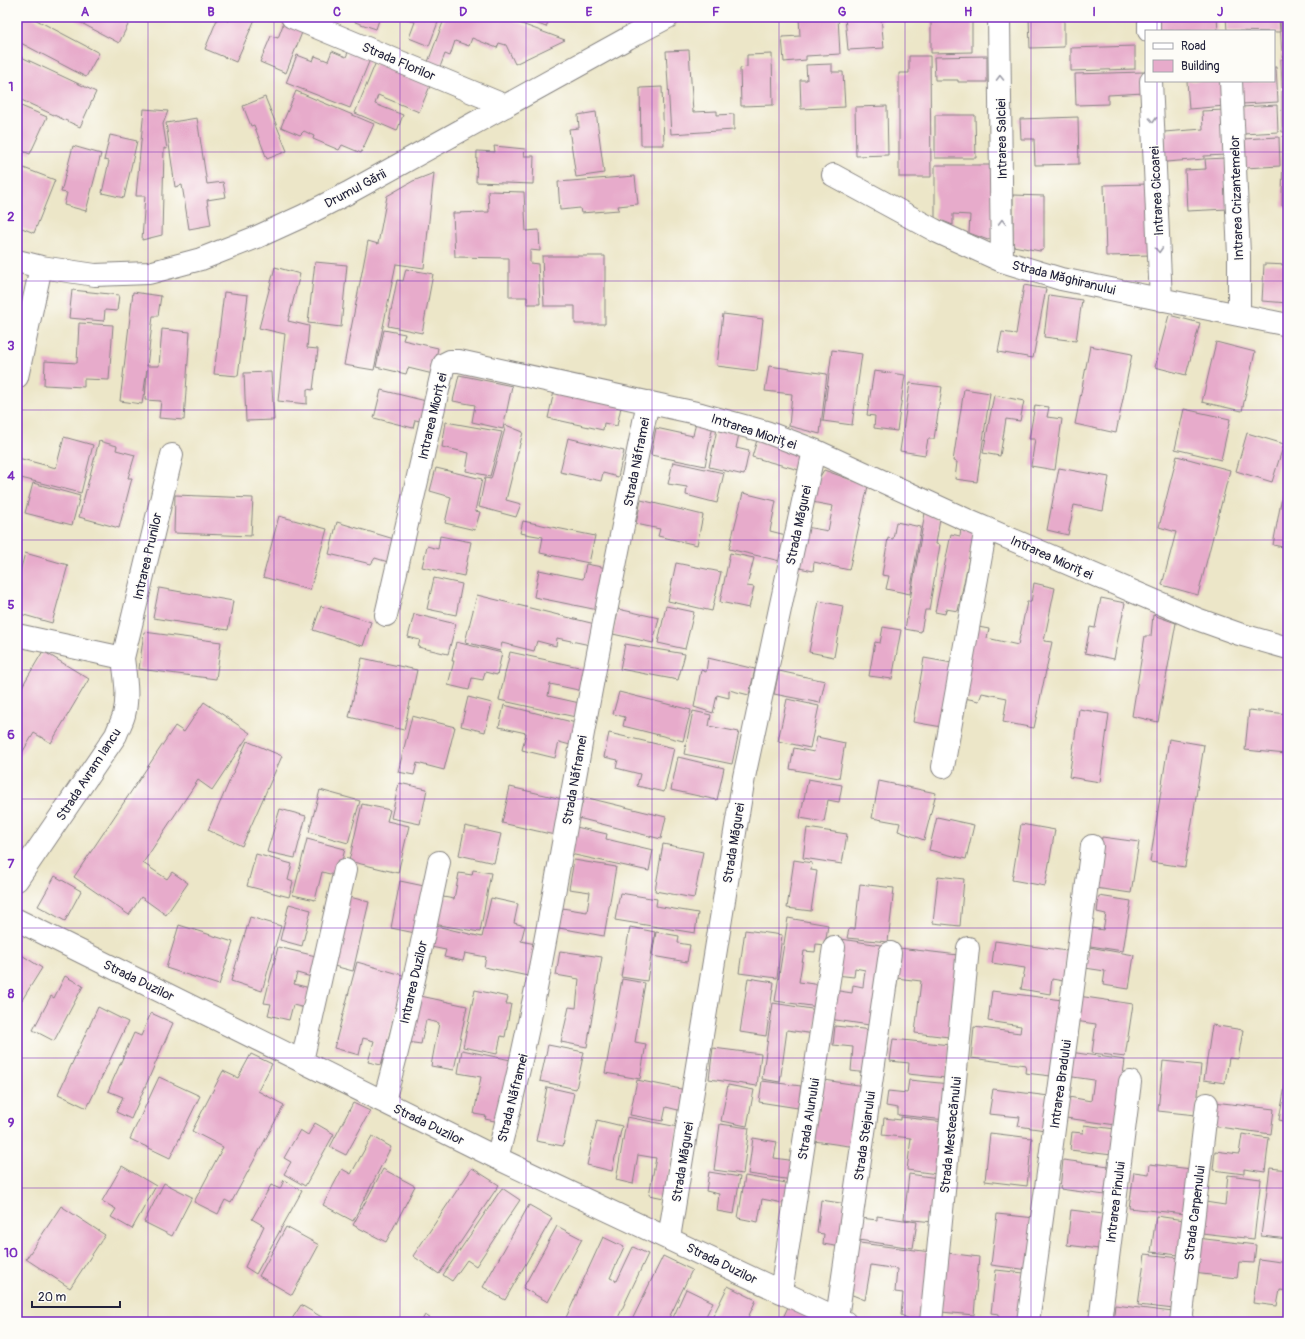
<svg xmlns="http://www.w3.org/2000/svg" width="1305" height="1339" font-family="Pangolin,sans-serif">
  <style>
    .building { fill: #e7abcb }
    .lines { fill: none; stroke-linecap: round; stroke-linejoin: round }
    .minor-casing { stroke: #878482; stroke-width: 24 }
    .minor { stroke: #fff; stroke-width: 22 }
    .oneway { stroke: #9c9ca7 }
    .grid { fill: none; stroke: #7b2cbf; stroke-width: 1; stroke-opacity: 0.55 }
    .labels { text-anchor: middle; stroke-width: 3; stroke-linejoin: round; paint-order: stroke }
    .street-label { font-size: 13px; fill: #22223b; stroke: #fdfcf7 }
    .neatline { fill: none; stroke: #7b2cbf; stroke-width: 1.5 }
    .grid-label { font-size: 13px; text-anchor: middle; font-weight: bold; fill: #7b2cbf }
  </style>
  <rect width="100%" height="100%" fill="#fdfcf7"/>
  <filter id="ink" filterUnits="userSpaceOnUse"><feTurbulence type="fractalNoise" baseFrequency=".025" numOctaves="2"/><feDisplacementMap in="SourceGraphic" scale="8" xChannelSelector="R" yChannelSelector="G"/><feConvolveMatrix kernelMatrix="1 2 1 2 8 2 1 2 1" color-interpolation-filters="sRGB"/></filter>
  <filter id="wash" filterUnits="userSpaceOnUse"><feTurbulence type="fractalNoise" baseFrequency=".012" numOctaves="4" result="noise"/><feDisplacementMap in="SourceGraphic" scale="16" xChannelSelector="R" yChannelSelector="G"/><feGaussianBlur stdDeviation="0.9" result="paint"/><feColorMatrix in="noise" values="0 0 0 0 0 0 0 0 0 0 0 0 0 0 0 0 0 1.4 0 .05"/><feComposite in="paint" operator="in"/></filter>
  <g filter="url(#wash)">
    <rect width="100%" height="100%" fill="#ece6c8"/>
    <g id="blocks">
      <!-- building -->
      <path class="building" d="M24,17H31L99,53L86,77L17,41V30Z
        M70,17H118L129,23L119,43Z
        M218,17L229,21L230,17H256L236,62L205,49Z
        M356,17H380L376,29L355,22Z
        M403,17H440L429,46L409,38L415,22Z
        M445,17H503L565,40L515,64L506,45L499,43L497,48L472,38L469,46L455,41L450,56L445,54L440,67L428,62Z
        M526,17H550L546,27L525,19Z
        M799,17H838L840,54L806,56V60L784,62L782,37L800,36Z
        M845,17H881L884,48L848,50Z
        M931,17H972V52L931,53Z
        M1029,17H1064V47L1030,48Z
        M1181,17H1217L1218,31H1159L1158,20Z
        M1226,17H1279L1280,32L1227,31Z
        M1280,17H1288V57H1282Z
        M284,22L303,30L286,73L260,62L271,36L278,38Z
        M1135,46V69L1071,71V48Z
        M350,48L371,57L350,108L286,83L297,55L313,61L315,56L328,61L332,51L346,57Z
        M689,50L693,112L717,111V115L734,114V130L671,134L666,51Z
        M772,54L773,105L741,106L740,68L747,67V55Z
        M17,55L96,92L80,127L17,98Z
        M909,56H930L931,177H899V73H909Z
        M987,56V82H958V80H935L934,57Z
        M378,57L433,79L419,112L378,95L375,104L403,115L397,131L355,113Z
        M1281,59H1288V88H1282Z
        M832,64V72H843L845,107L801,109L800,80H807L806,65Z
        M1274,67H1276L1278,102L1242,104L1241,81H1274Z
        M1143,72L1144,93L1108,95V104L1076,105L1075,74Z
        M1187,81H1224L1225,106L1189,109Z
        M662,87L664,145H641L640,88Z
        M296,91L374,124L361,153L342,145L339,150L313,139L314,136L304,131L300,135L281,127Z
        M1282,91H1288V132H1282Z
        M265,97L287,151L267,159L254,125L251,126L243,106Z
        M1277,105L1278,132L1243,134L1241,107Z
        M21,106L47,117L30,154L17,149V115Z
        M887,106L888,155L856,156L855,107Z
        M144,109L168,111L163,124L167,149L164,148L162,235L142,240L145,196H136Z
        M1225,110L1227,155L1204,156V159L1166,162L1164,132L1203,129L1202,111Z
        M596,112L604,173L576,177L569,129L579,128L578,115Z
        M935,115H975L976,158H935Z
        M1078,117L1079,164L1035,165L1034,139H1021L1020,119Z
        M197,118L207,184L223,182L226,197L207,200L211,225L189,229L182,185L175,187L166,123Z
        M110,135L137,141L124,198L102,193L109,161L104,160Z
        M1283,136L1288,137V207L1282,206Z
        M1279,137L1280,166L1245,168L1243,139Z
        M73,146L101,154L86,211L64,205L67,193L61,192Z
        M494,146L525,149L524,156H534L533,184L476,182L477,151L495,152Z
        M1226,158L1228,209L1187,211L1185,170L1206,169L1205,159Z
        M935,165H994L993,237L988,240L969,233L970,215L953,214V225L935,218Z
        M21,167L55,180L34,233L17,226V179Z
        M434,173L424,268L396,264L374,370L344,365L368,241L378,244L387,196L413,181Z
        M635,176L638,204L618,206L619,210L581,213L580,208L560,210L558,182Z
        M1150,184L1152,255L1106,256L1104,185Z
        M488,191L524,192L526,231L539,230L540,251L530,250V263L538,264L540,304H527V297H509V258L455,257L453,213L489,212Z
        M1013,195L1044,196V249L1040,251L1013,246Z
        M542,256H605V324H575V306H544Z
        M315,262L347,265L341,327L308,323Z
        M1264,264L1288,265V303L1262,301Z
        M275,267L300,274L288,321L309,326L307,348L318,349L313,390L307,389V404L278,401L285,334L259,328Z
        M406,269L433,274L422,333L388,326L397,280L403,281Z
        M1024,285L1046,289L1033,358L998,352L1002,332L1016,334Z
        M72,290L119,295L117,311L105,310L104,321L69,318Z
        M133,292L161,296L158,316H153L147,366H159L162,329L190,332L184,420L159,418L161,401L145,400L147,369L142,404L120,401Z
        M224,292L248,295L238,376L214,374Z
        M1049,295L1082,300L1076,341L1044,337Z
        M723,314L763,319L757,371L717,366Z
        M1169,315L1200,323L1186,375L1155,367Z
        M79,323L113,325L109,380L84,379V387L44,385L45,361L77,363Z
        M384,330L405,334L403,340L438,348L433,374L408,368L406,374L376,367Z
        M1216,342L1255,352L1242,411L1202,402Z
        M1090,346L1132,354L1116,433L1075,424Z
        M832,350L862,354L852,425L823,421Z
        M769,366L827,374L820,434L789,426L792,394L765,391Z
        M874,371L905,375L897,431L874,428L875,416L867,415Z
        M271,372L274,420L246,421L244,373Z
        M459,375L512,386L503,429L472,422L475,405L453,401Z
        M910,383L942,387L934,439H928L925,455L900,451Z
        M555,387L622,402L617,426L604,423L603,430L548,418Z
        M964,389L990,393L977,482L955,479L957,462L953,461Z
        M381,390L426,401L421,421L415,420L413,428L374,418Z
        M994,395L1024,401L1020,421L1006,419L1000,456L983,453Z
        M1035,405L1049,407L1047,417L1062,419L1055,470L1031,466L1035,439H1029Z
        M1184,409L1230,419L1221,460L1175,449Z
        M696,421L713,425L705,466L651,455L656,428L693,436Z
        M446,422L502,432L490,476L466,471L469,453L442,447Z
        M506,425L523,432L506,500L521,504L516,517L479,507L485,478L491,479Z
        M717,429L739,434L736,448L749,451L744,475L709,467Z
        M1247,433L1284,444L1272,482L1236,471Z
        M64,437L93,445L81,493L17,477L18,458L56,468Z
        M568,438L624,451L618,477L603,473L601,481L560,472Z
        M757,440L804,454L799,470L752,457Z
        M99,441L117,446L116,450L135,455L128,478H132L119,528L79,517Z
        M1177,456L1230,470L1198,595L1162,585L1176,532L1159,527Z
        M673,462L724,473L717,503L686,495L687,487L668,484Z
        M436,468L482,479L475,511L480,512L475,530L445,523L451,497L430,491Z
        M1059,468L1109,477L1103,511L1074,505L1068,535L1047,530Z
        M824,470L868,486L849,570L814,562L813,571L795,567L806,527L828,531L833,506L812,502L816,483Z
        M33,483L80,496L72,525L25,513Z
        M1283,491L1288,492V548L1273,545Z
        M743,493L776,501L770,531L786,535L780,561L729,549Z
        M175,495L253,498L251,536L174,533Z
        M641,500L703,515L697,545L658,536L660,529L636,524Z
        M925,513L940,519L936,544L940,545L929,610H925L921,632L905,629Z
        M279,516L327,529L310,590L263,577Z
        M523,521L595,536L589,563L540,553L543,537L520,533Z
        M337,522L394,539L388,562L375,558L371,564L329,554Z
        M896,522L921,527L910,594L886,589L889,576L882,575L888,538L893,539Z
        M961,528L975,530L958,611L946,609L945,614L935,612L951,534L960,536Z
        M440,536L471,542L464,576L422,567L427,546L438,549Z
        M25,553L68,565L52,623L17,613V583Z
        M730,553L754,558L747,586L754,587L749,608L720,602Z
        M676,563L721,572L712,611L668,601Z
        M586,564L607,568L598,610L534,597L539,570L583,579Z
        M434,578L462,584L456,615L427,609Z
        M1034,583L1055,588L1044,641L1052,642L1034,728L1003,722L1007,698L982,693L979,701L959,697L973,626L989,629L987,638L1018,645L1027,602H1031Z
        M159,588L233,601L228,630L153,618Z
        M477,595L595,624L590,645L557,638L556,646L537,641L534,651L502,643L500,651L465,642Z
        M1101,598L1125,603L1114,659L1085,653L1090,627L1095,628Z
        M819,601L843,606L834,657L809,652Z
        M321,606L371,622L363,646L313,630Z
        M666,606L694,612L685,649L658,643Z
        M618,609L659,618L653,643L613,634Z
        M414,614L456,624L448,654L418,647L420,640L408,637Z
        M1153,615L1176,623L1158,722L1132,716L1145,636H1151Z
        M883,627L901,630L892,679L869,676L875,642L880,643Z
        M144,632L221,642L216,679L139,669Z
        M456,642L502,653L497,675L485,672L483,680L472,678L469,690L448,685L454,661H452Z
        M625,644L685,654L678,680L620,669Z
        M43,651L89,679L51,743L34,733L17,761V695Z
        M510,652L588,669L583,691L550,684L548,696L584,704L580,718L499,700Z
        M362,658L417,670L404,730L349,717Z
        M708,658L755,669L749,695L729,690V698L717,695L713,713L694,707L701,670L706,672Z
        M924,658L952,663L942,727L913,722Z
        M779,671L825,681L820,703L774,694Z
        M619,692L691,710L683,741L623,726L625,717L613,714Z
        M468,697L492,703L485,732L461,726Z
        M787,699L819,706L810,748L778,741Z
        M204,702L250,733L212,790L198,780L143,863L167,879L172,872L188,883L166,915L141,897L129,915L74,877L175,726L184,732Z
        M504,705L580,724L574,746L559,742L555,758L522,750L526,733L499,727Z
        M1079,709L1109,714L1100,782L1069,777Z
        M1249,710L1288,714V733L1286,754L1245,750Z
        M693,711L711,715L709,726L739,732L732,764L684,754Z
        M412,716L455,727L444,770L417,763L414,775L398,772Z
        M609,733L674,748L664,792L637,786L640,774L616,768L618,760L604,757Z
        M817,737L845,743L839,778L790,769L794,748L814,752Z
        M1169,739L1204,745L1185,867L1150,862Z
        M247,741L282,756L242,846L208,830Z
        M678,757L724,768L717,800L671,790Z
        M808,779L842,785L839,802L828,800L824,822L800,818Z
        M879,781L936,793L924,840L898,831L900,823L872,818Z
        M399,783L427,789L420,824L391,818Z
        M510,787L567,800L559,836L502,823Z
        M320,790L360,801L348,843L309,832Z
        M584,797L666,817L661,839L578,818Z
        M362,804L390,810L387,821L409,826L398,873L349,861Z
        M280,809L306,816L295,858L267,852Z
        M937,817L974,825L966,859L929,850Z
        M1021,824L1055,830L1045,886L1012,880Z
        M465,826L501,834L494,863L459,855Z
        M576,827L607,834L606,839L653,850L649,871L570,854Z
        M807,828L847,834L842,864L803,858Z
        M1102,837L1139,842L1131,893L1095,888Z
        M307,839L345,849L338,876L322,872L315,900L293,895Z
        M663,844L703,852L694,898L655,891Z
        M256,854L292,864L288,880L293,882L289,897L247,886Z
        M574,860L616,867L604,936L559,928L562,908L587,912L590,892L569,889Z
        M794,860L812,863L811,870L817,871L811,911L787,908Z
        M473,870L491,873L480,932L433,924L438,896L454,899L459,873L472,875Z
        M55,876L81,891L65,921L38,906Z
        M938,876L964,879L960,926L933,923Z
        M400,881L424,886L415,933L391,928Z
        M860,884L894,888L888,942L847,938L849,929H855Z
        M620,893L657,899L656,906L698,913L695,933L615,920Z
        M346,896L369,902L353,971L330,965Z
        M1099,896L1131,901L1123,951L1084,945L1086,927L1103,930L1106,914L1097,912Z
        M491,898L518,904L514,923L525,926L521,941L540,945L533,977L484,967L486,957L465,953L463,961L444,957L446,950L431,947L436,926L482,937Z
        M289,904L311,910L302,946L280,940Z
        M250,917L281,926L262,991L231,981Z
        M788,918L828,925L825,945L816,944L815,952L804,951L799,982L821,985L818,1007L775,1001Z
        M179,925L233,942L219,985L166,968Z
        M630,927L655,932L647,981L621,977Z
        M745,930L782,935L777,978L739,973Z
        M656,932L679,936L678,943L690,945L687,962L652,956Z
        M841,939L887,946L876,1026L829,1019L833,990L852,993L853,985L863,987L865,970L855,968L854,977L836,975Z
        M995,941L1067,951L1063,981L1052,979L1050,994L1021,989L1025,968L992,963Z
        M278,947L320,957L315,978L297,973L294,984L310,988L305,1008L293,1005L289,1020L268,1015L271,1004L264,1003Z
        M1089,947L1134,955L1129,989L1103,985L1105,971L1085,968Z
        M899,948L958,955L949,1037L915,1033L921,981L896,978Z
        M560,951L602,957L587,1047L561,1042L569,1007L576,1008L579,979L556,975Z
        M17,952L42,968L22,1000L17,997Z
        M357,962L406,976L381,1065L368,1062L374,1041L363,1038L359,1055L334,1048Z
        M65,976L83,986L54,1041L33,1030L51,996L54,998Z
        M748,978L774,982L766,1036L740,1032Z
        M622,979L645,983L635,1042L646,1044L640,1079L605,1073Z
        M475,990L508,997L506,1004H511L505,1037L501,1036L497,1054L463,1047Z
        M992,991L1062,1000L1051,1076L1025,1073L1026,1065L971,1058L974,1027L1020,1033L1021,1026L988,1021Z
        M416,995L467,1006L454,1070L431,1066L439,1023L426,1020L421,1044L407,1042Z
        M1078,996L1133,1004L1125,1057L1092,1053L1096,1024L1075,1021Z
        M773,1003L818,1010L814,1034L787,1030L780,1082L762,1079Z
        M98,1007L128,1022L87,1108L58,1094Z
        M151,1013L173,1023L131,1119L116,1112L123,1097L108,1091L134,1033L141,1036Z
        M1212,1025L1243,1030L1238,1059L1229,1058L1225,1083L1204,1080Z
        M835,1026L872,1030L867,1073L851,1071L853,1047L833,1045Z
        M893,1039L950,1045L946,1078L908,1074L909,1063L890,1061Z
        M548,1045L584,1052L576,1089L540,1081Z
        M713,1048L761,1054L757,1086L709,1079Z
        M462,1050L516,1061L504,1123L485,1119L486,1116L474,1114L481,1077L458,1073Z
        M1070,1052L1125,1060L1116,1125L1066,1118L1069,1097L1091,1101L1094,1080L1066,1076Z
        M251,1054L272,1064L258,1091L284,1105L231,1203L225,1200L218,1214L194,1202L223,1147L192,1131L223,1071L238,1078Z
        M1163,1061L1201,1065L1196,1115L1158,1111Z
        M1287,1075H1288V1122L1279,1120Z
        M159,1077L200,1096L170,1158L130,1139Z
        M637,1080L686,1090L682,1111L666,1107L663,1121L630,1115Z
        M824,1080L865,1086L856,1147L814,1141Z
        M909,1080L950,1084L946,1120L898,1115V1108L886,1106L888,1091L907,1093Z
        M762,1081L801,1086L798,1108L759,1102Z
        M728,1085L754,1090L747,1126L721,1121Z
        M547,1087L574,1093L563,1146L536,1141Z
        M993,1089L1049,1096L1045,1130L1018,1126L1020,1117L989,1114Z
        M1214,1102L1274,1109L1271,1134L1211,1126Z
        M353,1103L370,1111L346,1155L330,1147Z
        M627,1117L678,1127L664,1198L649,1195L656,1158L638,1155L633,1184L616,1180Z
        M901,1117L944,1122L937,1174L907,1170L911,1138L882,1135L884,1118L901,1120Z
        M597,1120L622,1126L612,1171L587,1165Z
        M315,1123L334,1134L305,1186L284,1174L291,1162L284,1158L300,1130L308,1135Z
        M720,1124L749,1128L743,1174L714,1170Z
        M1084,1125L1115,1129L1112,1155L1070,1150L1072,1132L1083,1133Z
        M990,1133L1032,1138L1027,1186L985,1181Z
        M1242,1134L1269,1138L1265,1172L1244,1169V1174L1213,1170L1215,1151L1239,1154Z
        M372,1136L391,1147L353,1221L323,1205L342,1169L351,1174Z
        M753,1138L777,1142L774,1158L796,1161L793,1180L748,1174Z
        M1063,1160L1109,1166L1105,1195L1060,1189Z
        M1150,1164L1191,1169L1185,1214L1129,1208L1134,1172L1149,1174Z
        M122,1166L156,1186L132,1229L111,1217L116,1209L102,1201Z
        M472,1168L499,1185L439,1274L413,1256Z
        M1270,1168L1288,1170V1239L1261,1236Z
        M383,1169L415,1186L386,1242L353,1225Z
        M709,1172L740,1177L734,1214L717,1211L719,1194L706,1191Z
        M909,1174L938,1178L933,1222L904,1219Z
        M1228,1175L1261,1179L1254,1239L1202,1233L1205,1202L1225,1205Z
        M745,1176L792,1184L788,1204L762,1199L758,1222L738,1218Z
        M284,1180L302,1191L256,1274L245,1267L264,1226L252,1219L271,1185L280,1189Z
        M164,1183L192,1197L172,1236L144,1222Z
        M502,1188L520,1200L476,1266L467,1260L452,1281L443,1275Z
        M821,1200L847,1204L841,1247L823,1244L824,1234L817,1233Z
        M529,1205L552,1218L505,1300L483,1287Z
        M61,1206L105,1235L70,1288L26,1259Z
        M1071,1210L1103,1214L1099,1249L1067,1245Z
        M997,1214L1035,1218L1029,1270L991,1265Z
        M877,1216L917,1222L913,1248L858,1240L861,1218L877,1220Z
        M1156,1216L1184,1220L1179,1255L1151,1252Z
        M557,1226L582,1239L548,1302L523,1288Z
        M286,1227L319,1245L292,1295L259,1276Z
        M603,1237L624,1247L610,1278L617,1281L633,1247L648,1254L616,1322H564Z
        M1197,1238L1256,1245L1254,1263L1239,1262L1237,1278L1193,1273Z
        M852,1242L931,1252L923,1322H916L901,1315L903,1293L895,1292L897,1269L871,1265L865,1300L845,1292Z
        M947,1253L979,1257L974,1315L941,1312Z
        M1145,1254L1180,1258L1174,1309L1138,1305Z
        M663,1256L692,1270L667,1322H631Z
        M1259,1259L1288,1263V1291L1280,1290L1277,1306L1253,1303Z
        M996,1270L1024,1273L1018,1322H998L999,1314L991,1313Z
        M728,1286L756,1300L746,1322H720L712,1318Z
        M686,1289L713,1302L703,1322H671Z
        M301,1305L330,1322H290Z
        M1115,1305L1173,1312L1171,1322H1113Z
        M788,1307L819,1320L818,1322H781Z
        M425,1315L436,1322H421Z"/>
    </g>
  </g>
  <g filter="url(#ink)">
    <use href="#blocks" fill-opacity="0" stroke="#878482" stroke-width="1"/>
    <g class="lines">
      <defs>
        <path id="minor" d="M292,17L506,106
          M999,17L1002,261
          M1149,17V31
          M1151,81L1161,300
          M1231,81L1239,255V315
          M833,175L938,232L1002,261L1061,279L1288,325
          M17,261L41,267L95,275L149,273L201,259L257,237L303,216L348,193L628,38L668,17
          M17,377L41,267
          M386,615L444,364L450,361H459L701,414L766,432L814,450L969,521L1197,619L1239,634L1288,648
          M17,635L123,658
          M943,767L986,528
          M17,880L116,735C118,729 122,722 124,715C129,696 125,676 123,658L172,455
          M17,920L497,1158L845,1322
          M302,1061L345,870
          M384,1101C406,1023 422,942 439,862
          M497,1158C533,1025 554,890 579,755C600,637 624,520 648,402
          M669,1238L744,777L814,450
          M781,1292L834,947
          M837,1318L890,953
          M931,1322L968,948
          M1028,1322L1092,846
          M1100,1322L1130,1082
          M1181,1322L1207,1104"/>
      </defs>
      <!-- minor casing -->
      <use href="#minor" class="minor-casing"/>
      <!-- minor -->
      <use href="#minor" class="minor"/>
    </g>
    <!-- one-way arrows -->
    <defs><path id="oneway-chevron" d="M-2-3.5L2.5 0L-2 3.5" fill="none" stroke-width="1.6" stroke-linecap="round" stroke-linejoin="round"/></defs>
    <g class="oneway">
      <use href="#oneway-chevron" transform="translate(1000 78) rotate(-91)"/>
      <use href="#oneway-chevron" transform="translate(1153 120) rotate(87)"/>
      <use href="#oneway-chevron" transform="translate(1002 222) rotate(-91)"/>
      <use href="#oneway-chevron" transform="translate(1159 250) rotate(87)"/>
    </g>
  </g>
  <!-- grid -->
  <path class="grid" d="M148,17V1322M274,17V1322M400,17V1322M526,17V1322M652,17V1322M779,17V1322M905,17V1322M1031,17V1322M1157,17V31M1157,81V1322M17,152H1288M17,281H1288M17,410H1288M17,540H1288M17,670H1288M17,799H1288M17,928H1288M17,1058H1288M17,1188H1288"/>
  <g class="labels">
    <!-- street labels -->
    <g class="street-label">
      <text transform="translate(399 61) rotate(23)" y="5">Strada Florilor</text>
      <text transform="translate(1001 139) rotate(-91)" y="5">Intrarea Salciei</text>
      <text transform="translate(355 188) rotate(-28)" y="5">Drumul Gării</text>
      <text transform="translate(1156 191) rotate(-93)" y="5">Intrarea Cicoarei</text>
      <text transform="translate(1236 198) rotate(-92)" y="5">Intrarea Crizantemelor</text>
      <text transform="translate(1064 277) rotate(14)" y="5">Strada Măghiranului</text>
      <text transform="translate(432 416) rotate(-77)" y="5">Intrarea Mioriței</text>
      <text transform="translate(754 431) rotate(18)" y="5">Intrarea Mioriței</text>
      <text transform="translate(636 462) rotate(-79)" y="5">Strada Năframei</text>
      <text transform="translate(798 525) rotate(-78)" y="5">Strada Măgurei</text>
      <text transform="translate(147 556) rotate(-77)" y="5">Intrarea Prunilor</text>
      <text transform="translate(1052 557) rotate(24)" y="5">Intrarea Mioriței</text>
      <text transform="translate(88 774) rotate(-57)" y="5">Strada Avram Iancu</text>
      <text transform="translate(574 780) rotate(-80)" y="5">Strada Năframei</text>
      <text transform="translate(733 843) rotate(-81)" y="5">Strada Măgurei</text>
      <text transform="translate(139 980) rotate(26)" y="5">Strada Duzilor</text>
      <text transform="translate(413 982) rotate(-77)" y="5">Intrarea Duzilor</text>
      <text transform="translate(1060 1084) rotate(-82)" y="5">Intrarea Bradului</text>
      <text transform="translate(512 1098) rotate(-76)" y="5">Strada Năframei</text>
      <text transform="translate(808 1119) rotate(-81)" y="5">Strada Alunului</text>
      <text transform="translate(429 1124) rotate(26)" y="5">Strada Duzilor</text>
      <text transform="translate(950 1135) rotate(-84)" y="5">Strada Mesteacănului</text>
      <text transform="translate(864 1136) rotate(-82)" y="5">Strada Stejarului</text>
      <text transform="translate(682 1162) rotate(-81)" y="5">Strada Măgurei</text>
      <text transform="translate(1115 1202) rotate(-83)" y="5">Intrarea Pinului</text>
      <text transform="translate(1194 1213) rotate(-83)" y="5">Strada Carpenului</text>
      <text transform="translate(722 1263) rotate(26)" y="5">Strada Duzilor</text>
    </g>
  </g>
  <!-- margin -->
  <rect width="1305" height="1339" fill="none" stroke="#fdfcf7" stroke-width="44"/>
  <!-- legend -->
  <rect x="1145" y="30" width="130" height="52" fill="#fdfcf7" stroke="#a5a5ac"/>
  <rect x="1153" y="43" width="20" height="6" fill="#ffffff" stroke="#a5a5ac"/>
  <text x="1181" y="50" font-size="12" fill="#22223b">Road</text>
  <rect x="1153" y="60" width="20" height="12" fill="#e7abcb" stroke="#a5a5ac"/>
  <text x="1181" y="70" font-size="12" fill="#22223b">Building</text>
  <!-- scale -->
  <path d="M32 1301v6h88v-6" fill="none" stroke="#22223b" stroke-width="2"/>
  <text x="38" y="1301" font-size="12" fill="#22223b" stroke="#fdfcf7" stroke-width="3" paint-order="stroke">20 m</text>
  <rect x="22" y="22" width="1261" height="1295" class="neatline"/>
  <g class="grid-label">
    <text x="85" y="16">A</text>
    <text x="211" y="16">B</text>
    <text x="337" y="16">C</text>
    <text x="463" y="16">D</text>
    <text x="589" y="16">E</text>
    <text x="716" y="16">F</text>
    <text x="842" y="16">G</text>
    <text x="968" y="16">H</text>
    <text x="1094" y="16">I</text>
    <text x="1220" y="16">J</text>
    <text x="11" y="91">1</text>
    <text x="11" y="221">2</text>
    <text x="11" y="350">3</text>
    <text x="11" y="480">4</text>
    <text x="11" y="609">5</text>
    <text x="11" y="739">6</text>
    <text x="11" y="868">7</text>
    <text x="11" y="998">8</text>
    <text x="11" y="1127">9</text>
    <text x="11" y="1257">10</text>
  </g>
</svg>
